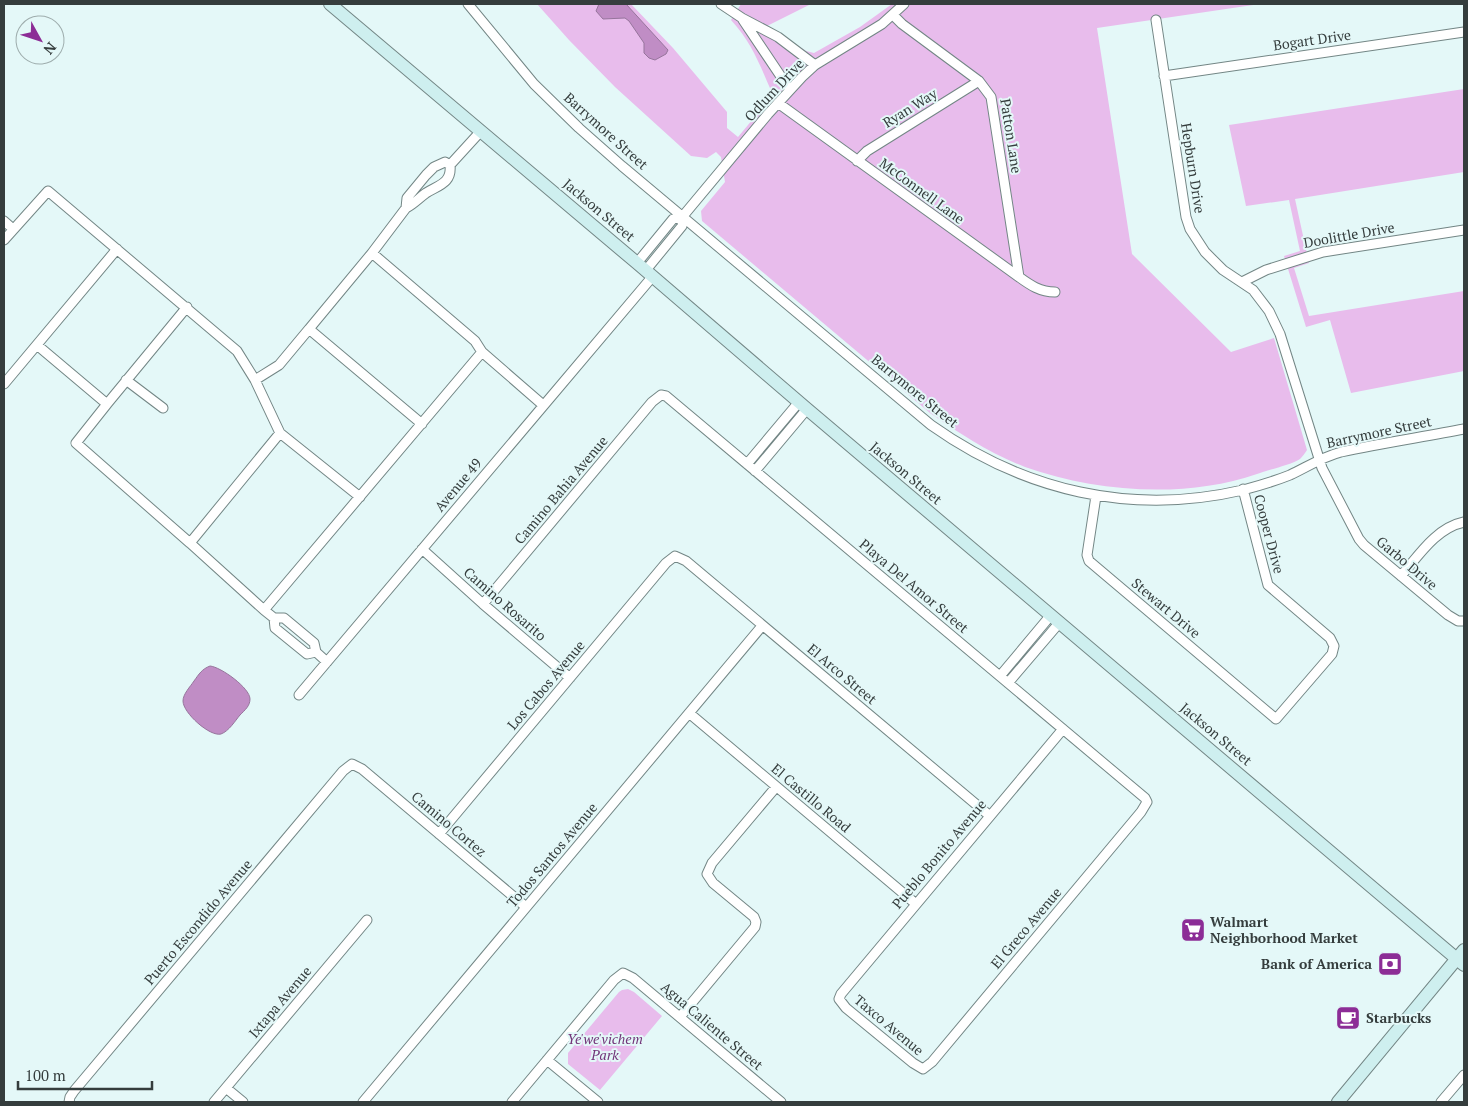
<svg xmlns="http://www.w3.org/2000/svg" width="1468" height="1106" font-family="'PT Serif',serif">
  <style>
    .green { fill: #e8bcec }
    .water { fill: #c08dc5; stroke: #96759c }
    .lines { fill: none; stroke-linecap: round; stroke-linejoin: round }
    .minor-casing { stroke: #738685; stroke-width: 11 }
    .secondary-casing { stroke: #738685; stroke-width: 14 }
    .minor { stroke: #fff; stroke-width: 9 }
    .secondary { stroke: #ceefef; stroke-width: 12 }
    .labels { text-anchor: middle; stroke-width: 4; stroke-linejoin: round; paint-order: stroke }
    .street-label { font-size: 14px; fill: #353d3d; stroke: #e4f8f8 }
    .poi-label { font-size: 14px; font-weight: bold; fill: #353d3d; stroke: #e4f8f8; text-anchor: start }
    .park-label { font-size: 14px; font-style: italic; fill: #723579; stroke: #e4f8f8 }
  </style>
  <rect width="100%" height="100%" fill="#e4f8f8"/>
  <!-- green -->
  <path class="green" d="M537,4H631L673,48L727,112V128L738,137L773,95C760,66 753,44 731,20L741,4H811L767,26L806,51L814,53L860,27L892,4H1260L1097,28L1132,254L1231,352L1274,338L1307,450C1305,453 1302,457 1300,459C1291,465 1267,470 1257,474C1185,499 1096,492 1025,467C991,454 960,434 930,413L702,221L701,211L725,182L721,157L716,152L707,158L691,156L615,87L569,40Z
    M1464,89V172L1295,199L1309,263L1294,268L1309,316L1464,291V371L1351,393L1330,320L1306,327L1284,256L1300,251L1289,200L1246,206L1229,125Z
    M628,989L634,992L662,1016L600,1090L568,1064V1053L619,992L622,990Z"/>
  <!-- water -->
  <path class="water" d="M599,4H626L668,50L666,54L655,60L649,58L644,53V43L629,21L625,18L603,19L596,11Z
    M210,666C221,667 250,688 250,699C250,706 245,710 240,715C235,721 229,731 221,734C210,737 183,713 183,701C183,694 190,687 194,681C199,674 202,669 210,666Z"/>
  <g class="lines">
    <defs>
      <path id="minor" d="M468,4L534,84L579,128L622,166L931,425C1024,491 1131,516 1243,490C1258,486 1275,481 1290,475C1307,467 1322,457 1341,452C1382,443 1423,437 1464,429
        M721,4L742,18L778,37L815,65
        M893,15L902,24L979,81L991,97L1019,277
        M743,20L790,90
        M1156,20L1186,217L1190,229L1205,252L1223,270L1253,290L1269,311L1280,334L1322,468L1359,539L1364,545L1448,615L1458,621H1464
        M1164,76L1464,32
        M778,103L1019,277C1030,285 1040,292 1055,292
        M857,161L867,151L979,81
        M406,208L407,198L426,175L434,167L445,162L450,165
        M4,221L13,229
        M4,240L48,191L237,351L255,380L280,433
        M372,253L406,208C414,204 419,198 426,193C439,185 452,183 450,165L481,131
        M637,263L673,219L683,216
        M646,270L682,226L683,216L768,114L802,77L815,65L882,24L904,4
        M1242,282L1266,270L1323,252L1464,230
        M37,345L107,404L187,307
        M126,380L163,408
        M255,380L279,365L309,329
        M4,384L117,249
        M107,404L76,443L190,543
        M422,424L309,329L372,253L475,341L482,352
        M747,464L799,402
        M755,471L807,409
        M1096,496L1087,555L1089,561L1276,719L1332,654L1334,646L1330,638L1268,585L1243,489
        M422,549L483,604L570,678
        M1401,576C1419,555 1436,528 1464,522
        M483,604L652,402L661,395L666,396L1145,798L1147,802L1141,812L932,1062L923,1069L913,1063L846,1008L839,999L841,994L1063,729
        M264,610L190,543L280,433L360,497
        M274,618L275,628L307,654L316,652
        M327,662L316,652L314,643L284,618H274L264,610L482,352L543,405
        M1000,676L1051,615
        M1008,683L1060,622
        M299,695L653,276
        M689,713L916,904
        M439,834L666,563L675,556L686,561L990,816
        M680,1017L755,927L756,922L754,917L713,883L707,874L712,863L776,787
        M547,1060L598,1102
        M226,1088L243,1102
        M69,1102L70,1097L74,1091L343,771L352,764L362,769L526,907
        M214,1102L367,920
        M363,1102L762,626
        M512,1102L614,980L623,973L633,978L781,1102
        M1441,1102L1464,1075"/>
      <path id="secondary" d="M330,4L637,263L807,409L1464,965
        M1338,1102L1464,950"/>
    </defs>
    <!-- minor casing -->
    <use href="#minor" class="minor-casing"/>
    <!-- secondary casing -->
    <use href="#secondary" class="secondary-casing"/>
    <!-- minor -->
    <use href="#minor" class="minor"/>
    <!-- secondary -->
    <use href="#secondary" class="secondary"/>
  </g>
  <!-- icons -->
  <defs>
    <symbol id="supermarket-square" viewBox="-11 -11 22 22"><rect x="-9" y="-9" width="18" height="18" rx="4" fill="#8c2d96" stroke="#e4f8f8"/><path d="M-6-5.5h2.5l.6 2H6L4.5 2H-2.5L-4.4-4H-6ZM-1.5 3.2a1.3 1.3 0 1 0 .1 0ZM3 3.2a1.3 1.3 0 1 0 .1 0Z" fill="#fff"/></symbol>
    <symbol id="bank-square" viewBox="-11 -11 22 22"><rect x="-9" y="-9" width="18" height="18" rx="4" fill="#8c2d96" stroke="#e4f8f8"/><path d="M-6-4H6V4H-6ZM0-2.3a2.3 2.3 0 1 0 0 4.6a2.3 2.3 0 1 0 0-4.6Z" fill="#fff"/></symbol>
    <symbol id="cafe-square" viewBox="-11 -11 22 22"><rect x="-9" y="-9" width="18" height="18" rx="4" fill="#8c2d96" stroke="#e4f8f8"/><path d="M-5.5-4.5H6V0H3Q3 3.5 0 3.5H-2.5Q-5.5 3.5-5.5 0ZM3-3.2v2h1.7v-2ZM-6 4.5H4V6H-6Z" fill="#fff"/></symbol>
  </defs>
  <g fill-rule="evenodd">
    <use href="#supermarket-square" x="1179" y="916" width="28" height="28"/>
    <use href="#bank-square" x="1376" y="950" width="28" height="28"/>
    <use href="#cafe-square" x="1334" y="1004" width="28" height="28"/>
  </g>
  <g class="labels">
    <!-- street labels -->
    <g class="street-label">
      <text transform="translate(1312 40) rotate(-8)" y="5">Bogart Drive</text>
      <text transform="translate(774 90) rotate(-47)" y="5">Odlum Drive</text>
      <text transform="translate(910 108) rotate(-32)" y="5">Ryan Way</text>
      <text transform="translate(606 131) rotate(42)" y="5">Barrymore Street</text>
      <text transform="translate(1011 136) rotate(81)" y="5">Patton Lane</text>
      <text transform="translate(1193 168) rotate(81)" y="5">Hepburn Drive</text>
      <text transform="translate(922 191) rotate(36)" y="5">McConnell Lane</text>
      <text transform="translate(599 210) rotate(40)" y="5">Jackson Street</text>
      <text transform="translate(1349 235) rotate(-10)" y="5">Doolittle Drive</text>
      <text transform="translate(915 391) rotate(39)" y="5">Barrymore Street</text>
      <text transform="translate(1379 432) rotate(-12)" y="5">Barrymore Street</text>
      <text transform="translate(906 473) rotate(40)" y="5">Jackson Street</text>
      <text transform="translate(458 485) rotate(-50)" y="5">Avenue 49</text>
      <text transform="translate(561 490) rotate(-50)" y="5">Camino Bahia Avenue</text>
      <text transform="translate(1269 534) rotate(75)" y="5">Cooper Drive</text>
      <text transform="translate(1407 563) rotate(40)" y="5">Garbo Drive</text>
      <text transform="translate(914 586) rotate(40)" y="5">Playa Del Amor Street</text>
      <text transform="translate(505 604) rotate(41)" y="5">Camino Rosarito</text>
      <text transform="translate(1166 608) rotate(40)" y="5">Stewart Drive</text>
      <text transform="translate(842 674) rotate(40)" y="5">El Arco Street</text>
      <text transform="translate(546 685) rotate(-50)" y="5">Los Cabos Avenue</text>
      <text transform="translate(1216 734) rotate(40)" y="5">Jackson Street</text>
      <text transform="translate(811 798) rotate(40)" y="5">El Castillo Road</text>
      <text transform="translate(449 824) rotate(40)" y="5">Camino Cortez</text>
      <text transform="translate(939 854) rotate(-50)" y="5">Pueblo Bonito Avenue</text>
      <text transform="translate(552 855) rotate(-50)" y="5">Todos Santos Avenue</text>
      <text transform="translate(198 922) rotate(-50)" y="5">Puerto Escondido Avenue</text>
      <text transform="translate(1026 928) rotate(-50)" y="5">El Greco Avenue</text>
      <text transform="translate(280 1002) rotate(-50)" y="5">Ixtapa Avenue</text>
      <text transform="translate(889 1025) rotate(40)" y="5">Taxco Avenue</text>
      <text transform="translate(712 1026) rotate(40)" y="5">Agua Caliente Street</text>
    </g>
    <!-- poi labels -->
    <g class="poi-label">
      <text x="1210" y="927">Walmart<tspan x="1210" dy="16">Neighborhood Market</tspan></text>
      <text x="1372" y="969" text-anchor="end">Bank of America</text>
      <text x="1366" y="1023">Starbucks</text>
    </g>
    <!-- park labels -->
    <g class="park-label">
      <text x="605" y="1044">Ye'we'vichem<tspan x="605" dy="16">Park</tspan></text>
    </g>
  </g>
  <!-- border -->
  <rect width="1468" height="1106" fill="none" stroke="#353d3d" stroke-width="10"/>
  <!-- north arrow -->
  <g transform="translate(40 40) rotate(130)"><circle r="24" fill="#e4f8f8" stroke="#9eadad"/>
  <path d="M0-4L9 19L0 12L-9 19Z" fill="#8c2d96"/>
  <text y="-8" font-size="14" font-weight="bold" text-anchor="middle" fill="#353d3d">N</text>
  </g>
  <!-- scale -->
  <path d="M18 1081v8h134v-8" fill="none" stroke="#353d3d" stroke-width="2.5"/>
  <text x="25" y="1081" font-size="15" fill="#353d3d" stroke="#e4f8f8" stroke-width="4" paint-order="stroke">100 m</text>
</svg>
